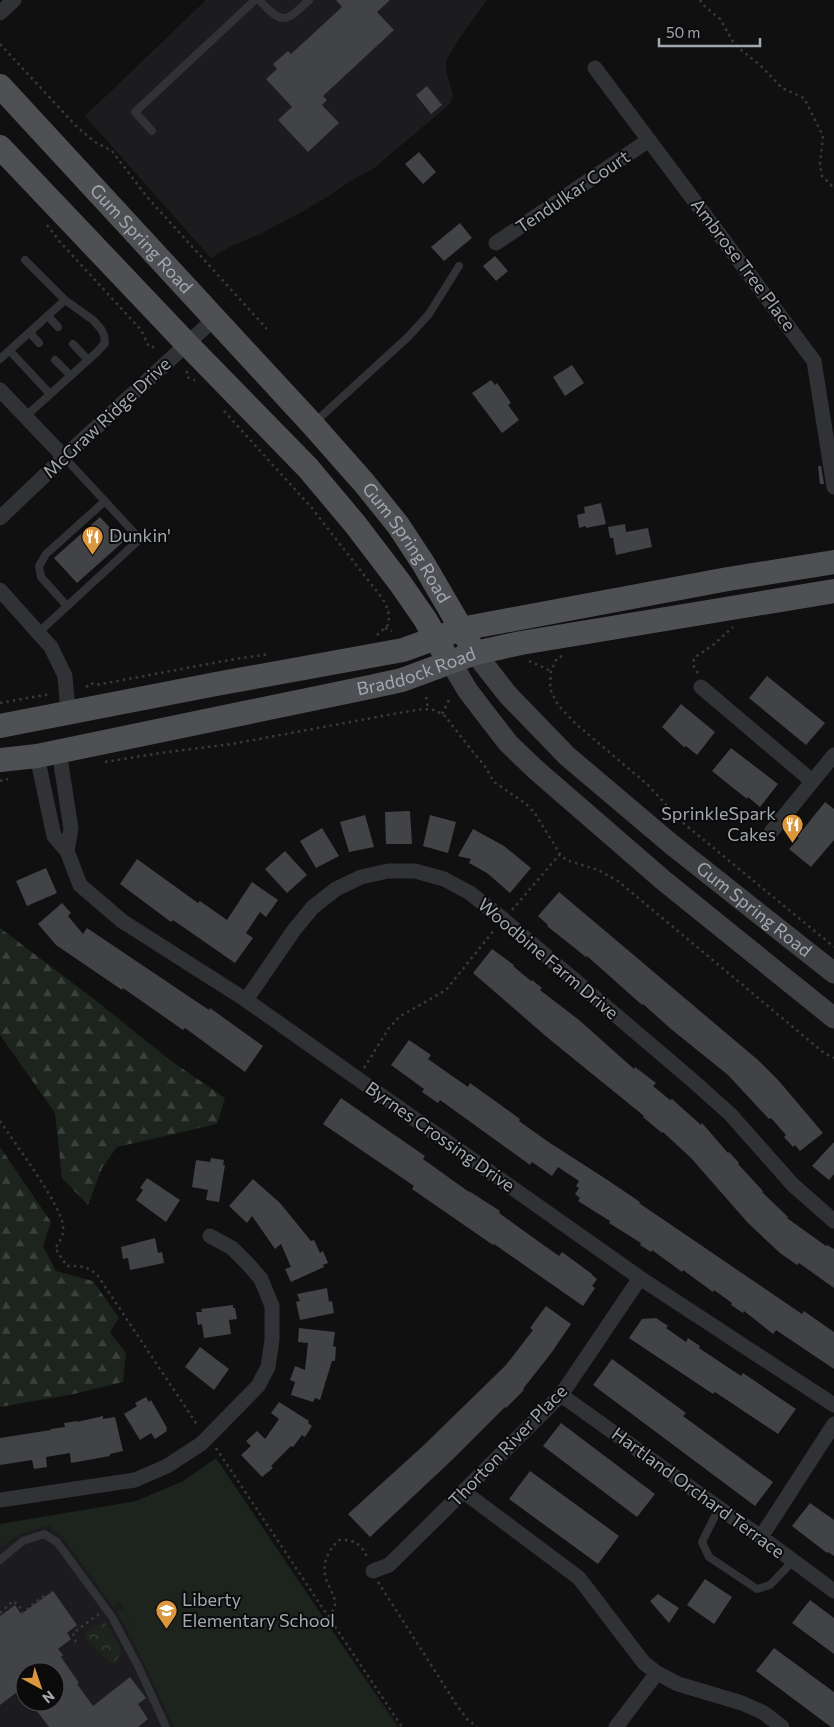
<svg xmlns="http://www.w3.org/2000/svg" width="834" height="1727" font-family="Commissioner,sans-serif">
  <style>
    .built { fill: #1c1c1e; fill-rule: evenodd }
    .grass { fill: #1d231d }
    .forest { fill: url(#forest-firs) }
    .park { fill: url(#park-crowns) }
    .building { fill: #424346 }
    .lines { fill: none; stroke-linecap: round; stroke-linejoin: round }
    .path { stroke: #37393c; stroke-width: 2.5; stroke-dasharray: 2.5 4; stroke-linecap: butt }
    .lane { stroke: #313235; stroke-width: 8 }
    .street { stroke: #313235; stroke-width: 15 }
    .secondary { stroke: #404145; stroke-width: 21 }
    .primary { stroke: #4e5054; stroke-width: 24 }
    .labels { text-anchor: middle; stroke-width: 4; stroke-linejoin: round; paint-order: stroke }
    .street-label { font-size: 18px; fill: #a3a8b0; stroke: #0b0b0c }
    .poi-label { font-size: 18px; fill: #a3a8b0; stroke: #0b0b0c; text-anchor: start }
  </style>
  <defs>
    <pattern id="forest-firs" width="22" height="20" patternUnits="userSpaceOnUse" patternTransform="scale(1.25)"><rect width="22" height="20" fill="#1d231d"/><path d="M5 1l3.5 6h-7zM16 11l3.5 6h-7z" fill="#3b403b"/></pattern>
    <pattern id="park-crowns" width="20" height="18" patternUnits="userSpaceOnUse" patternTransform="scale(1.25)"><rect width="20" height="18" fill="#1d231d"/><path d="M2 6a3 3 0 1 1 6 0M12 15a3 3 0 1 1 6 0" fill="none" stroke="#3b403b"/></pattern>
  </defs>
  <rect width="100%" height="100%" fill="#101011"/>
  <!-- built -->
  <path class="built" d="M206,0H487L458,40L446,61V71L453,96L450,104L373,169L352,180L327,197L298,214L260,234L233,245L211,258L85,116Z
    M216,1459L302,1587L399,1727H0V1524L130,1504L172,1489ZM25,1672H55V1702H25Z"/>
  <!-- grass -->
  <path class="grass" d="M216,1458L397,1727H174L130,1635L117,1612L123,1609L135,1626L119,1601L115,1606L112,1605L60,1534L52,1530L50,1525L21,1534L0,1547V1524L136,1501L183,1481Z"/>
  <!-- forest -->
  <path class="forest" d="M0,928L94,999L170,1060L225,1098L217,1124L117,1147L102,1168L88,1205L62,1178L55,1113L0,1035Z
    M0,1147L51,1222L43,1246L56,1271L93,1281L119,1318L110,1332L126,1353L123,1382L74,1394L0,1407Z"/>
  <!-- park -->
  <path class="park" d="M104,1621L120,1648L121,1654L114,1663L109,1662L84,1637L85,1634Z"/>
  <!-- building -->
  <path class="building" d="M336,0H390L377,12L394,30L323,96L327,100L322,105L339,123L308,152L278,120L292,107L266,79L277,69L273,64L288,51L291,54L342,7Z
    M427,86L442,105L431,114L416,95Z
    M419,152L436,172L423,184L405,164Z
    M460,223L472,238L444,261L431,247Z
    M495,256L508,271L496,281L483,266Z
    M572,365L584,383L565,396L553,377Z
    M491,380L495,385L497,383L511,403L508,405L519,420L502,433L472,393Z
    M818,466H821L824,484H820Z
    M601,503L606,524L586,528V526L579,528L577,515L585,513L584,507Z
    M100,517L123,542L77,583L54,558Z
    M625,524L626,532L648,528L652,547L616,555L613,538H610L608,527Z
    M767,676L825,723L806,745L749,698Z
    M681,704L715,732L697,755L686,746L684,747L662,727Z
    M731,748L778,784L760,807L748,797L747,799L712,771Z
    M825,802L834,809V840L811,867L789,849L799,838L797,837Z
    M410,811L412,844H386L385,812Z
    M365,815L374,847L349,852L340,822Z
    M430,815L456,822L448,853L423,846Z
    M322,828L339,856L316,868L300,841Z
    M473,829L504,846L531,868L510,893L487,873L469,863L471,859L458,856Z
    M285,851L307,875L287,893L265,869Z
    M137,859L198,903L200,901L227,920L252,882L278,900L266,917L260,912L246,933L253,938L235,963L173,920L171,922L120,884Z
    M46,868L57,893L27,906L16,881Z
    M559,892L758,1060L779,1081L823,1133L800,1151L795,1145L793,1147L784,1137L786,1135L771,1118L769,1119L728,1075L671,1029L643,1004L642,1005L587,956L586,957L547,926L548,925L538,916Z
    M62,903L71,913L68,916L83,934L87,928L209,1010L210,1008L263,1046L245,1072L185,1028L183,1030L123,988L122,990L56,945L38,924Z
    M492,949L514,965L513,966L531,981L532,980L542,988L540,990L579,1020L634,1069L635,1067L656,1083L653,1086L670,1100L672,1099L701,1125L702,1123L728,1153L729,1152L739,1163L738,1164L763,1191L762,1192L788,1217L787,1218L826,1246L827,1245L834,1249V1288L799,1263L797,1265L780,1253L748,1223L691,1158L663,1132L662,1133L643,1117L644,1116L548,1038L473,973Z
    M409,1040L431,1055L428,1059L468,1087L470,1083L520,1119L519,1121L547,1141L609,1181L640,1202L639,1203L802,1314L804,1311L834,1332V1369L776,1330L773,1334L744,1311L743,1313L731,1305L732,1303L714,1290L713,1292L683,1270L682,1272L652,1250L651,1252L640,1245L641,1243L609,1223L610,1221L578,1201L580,1198L575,1194L579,1188L576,1186L579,1181L558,1167L552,1176L532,1162L530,1165L440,1100L438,1103L422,1092L424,1089L391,1065Z
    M341,1098L425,1156L423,1159L469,1192V1191L500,1211L499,1213L542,1244L559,1256L562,1252L592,1274V1275L597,1279L592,1286L595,1288L583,1306L494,1244L493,1245L412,1189L414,1186L323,1124Z
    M834,1142V1174L829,1180L812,1166Z
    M211,1158L224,1160L223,1165H225L219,1202L206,1200L208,1190L192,1187L196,1160L210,1162Z
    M147,1178L180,1200L166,1222L136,1200L143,1190L140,1188Z
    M253,1179L280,1203L311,1241L314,1240L320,1253L323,1251L328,1263L323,1265L324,1267L291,1282L285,1269L291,1267L281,1244L275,1249L252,1216L247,1223L229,1206Z
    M155,1238L158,1253L162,1252L164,1263L130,1270L128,1258L123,1259L121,1247Z
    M327,1288L329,1302L332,1301L334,1313L300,1320L296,1302L300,1301L297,1294Z
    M233,1305V1308H235L237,1319L229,1320L231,1334L204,1338L202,1324L198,1325L196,1312H202L201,1309Z
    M546,1306L571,1324L552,1352L523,1389L524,1390L506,1408L505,1407L452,1460L370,1537L348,1514L424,1445L506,1365L533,1330L530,1328Z
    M656,1318L668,1326L666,1328L686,1342L688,1338L700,1346L699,1348L741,1376L743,1373L796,1409L778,1434L715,1392L713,1394L629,1338L642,1319Z
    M299,1328L335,1332L333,1346L336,1347L335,1361H332L320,1400L315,1398L313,1402L291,1395L295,1382L290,1380L295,1366L305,1370L308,1343L298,1342Z
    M200,1347L229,1369L214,1390L185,1367Z
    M612,1359L686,1413L683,1416L773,1482L755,1506L593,1385Z
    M146,1397L149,1402L151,1400L167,1428L166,1429L167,1431L155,1439L151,1433L140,1440L124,1414L137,1406L135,1403Z
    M279,1402L309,1421L308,1423L312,1426L305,1437L302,1435L293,1447L291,1446L271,1466L273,1468L262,1477L241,1455L251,1446L246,1441L257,1431L265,1439L279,1419L271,1413Z
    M103,1416V1419L115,1417L123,1451L110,1454V1456L71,1463L70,1453L46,1457L47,1467L34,1469L32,1460L0,1465V1438L51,1430V1429L65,1427L64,1423L77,1421V1422Z
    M561,1423L655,1494L637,1517L543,1446Z
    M530,1471L619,1536L598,1564L509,1499Z
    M810,1503L834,1520V1556L828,1552L827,1553L792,1526Z
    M705,1579L732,1597L714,1624L687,1605Z
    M53,1591L77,1625L67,1633L71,1639L58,1649L63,1655L61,1657L79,1683L77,1684L93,1706L130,1677L146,1698L138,1704L148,1719L138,1727H49L30,1702H55V1672H25V1686L0,1705V1616L15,1605L21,1614Z
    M658,1594L679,1608L669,1623L650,1601Z
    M810,1600L834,1618V1654L792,1623Z
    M774,1648L834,1692V1727H831L756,1671Z"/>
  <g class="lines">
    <!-- path -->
    <path class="path" d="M700,0L702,4L720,19L735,45L760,65L782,88L804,98L823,136L820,164L822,176L834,188
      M0,44L77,127L95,142L112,151L147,197L267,329
      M47,225L60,242L141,330L149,347H157
      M187,371V377L195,380
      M224,411L311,507L382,598C388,607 390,614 388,625L377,635
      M385,628L392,631
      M562,656L557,658L551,671L550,689L558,705L576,724L648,785L682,822L834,947
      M529,661L551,671
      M698,673L693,665L694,658L713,645L733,627
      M86,687L91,683L96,685L235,659L270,654
      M426,697L428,709
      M0,703L50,694
      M442,714L449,700
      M105,762L160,753L232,744L393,714L423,709L435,710L445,716L473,752L484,765L494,782L525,803L534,812L560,854L566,860L598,870L618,881L824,1053L834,1058
      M0,781L8,779
      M512,910L560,854
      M364,1068L389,1028L399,1017L446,990L495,929
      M0,1121C13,1141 63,1207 63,1227C64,1235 60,1242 55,1248L67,1266C80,1266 89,1266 98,1276L198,1426
      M216,1448L402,1727
      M378,1582L458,1707L468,1720L477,1727
      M0,1613L13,1601L20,1607L22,1613L46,1594
      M328,1617C332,1612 335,1609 335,1603C335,1597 330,1589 328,1584C320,1567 327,1551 339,1540C355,1539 362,1545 368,1559
      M76,1642L73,1633L99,1614"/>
    <!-- lane -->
    <path class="lane" d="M259,0C283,25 285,23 309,0
      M152,131L135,112L255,0
      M25,260L65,300L93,320L101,329L104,335L105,343L97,352L26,416
      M48,316L58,327
      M30,333L39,343
      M73,344L88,360
      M10,351L50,394
      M0,359L65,300
      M55,360L71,376
      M314,423L408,337L429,314L459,266
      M67,606L41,577L39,566L46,554L105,501
      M39,632L140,539L64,457
      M719,1508L702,1542L709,1557L757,1589L770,1585L793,1561
      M0,1560L23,1541L44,1534L57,1542L112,1617L139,1668L166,1727"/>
    <!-- street -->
    <path class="street" d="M0,13L14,0
      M595,68L814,361L834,487
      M496,243L649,140
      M0,390L64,457
      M0,518L64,457L214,319
      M0,590L51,647L65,676L68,712
      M701,687L812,781
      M59,751L71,829L67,851
      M37,756L54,836L67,851L80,885L122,921L246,1000L640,1278L834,1405
      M771,832L834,755
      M246,1000L294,930L313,907L336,889L361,877L388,871H415L444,879L470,893L503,919L692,1080L730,1114L793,1185L834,1221
      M561,1395L719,1508L761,1537L834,1591
      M464,1492L579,1578L644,1663L657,1673L678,1684L742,1703L764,1713L782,1727
      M0,1500L135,1480L167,1466L201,1444L258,1386L268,1367L272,1340V1306L261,1279L247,1263L232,1248L210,1236
      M761,1537L834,1424
      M373,1571L389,1565L561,1395L640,1278
      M616,1727L657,1673"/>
    <!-- secondary -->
    <g class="secondary">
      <path id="s1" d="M475,653L508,695L567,756L671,844L834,973"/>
      <path d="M450,661L468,691L508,743L535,769L663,880L834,1018"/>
    </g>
    <!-- primary -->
    <g class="primary">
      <path id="s2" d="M0,86L312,424L365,484L398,525L423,563L469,642"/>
      <path d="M0,147L187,344L308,468L355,524L400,583L425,619L443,651"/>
      <path d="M0,726L216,684L403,650L461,629L728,579L834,562"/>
      <path id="s3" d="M0,760L37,756L370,687L402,680L475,653L521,643L834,591"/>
    </g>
  </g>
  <!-- icons -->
  <defs>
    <symbol id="restaurant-pin" viewBox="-11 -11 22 30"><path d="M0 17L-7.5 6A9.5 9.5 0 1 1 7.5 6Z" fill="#dc963d" stroke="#0b0b0c"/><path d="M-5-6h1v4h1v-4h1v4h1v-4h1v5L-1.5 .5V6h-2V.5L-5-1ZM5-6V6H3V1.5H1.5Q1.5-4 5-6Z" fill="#fff"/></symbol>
    <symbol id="school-pin" viewBox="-11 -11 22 30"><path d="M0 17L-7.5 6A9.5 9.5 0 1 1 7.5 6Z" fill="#dc963d" stroke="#0b0b0c"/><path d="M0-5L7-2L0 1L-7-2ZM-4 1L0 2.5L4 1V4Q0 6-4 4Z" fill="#fff"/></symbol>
  </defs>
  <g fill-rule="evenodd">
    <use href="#restaurant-pin" x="80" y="524" width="25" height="34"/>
    <use href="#restaurant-pin" x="780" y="812" width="25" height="34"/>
    <use href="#school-pin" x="154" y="1598" width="25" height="34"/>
  </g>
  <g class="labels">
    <!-- street labels -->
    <g class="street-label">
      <text transform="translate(573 192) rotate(-34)" y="6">Tendulkar Court</text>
      <text dy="6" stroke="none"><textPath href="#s2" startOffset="208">Gum Spring Road</textPath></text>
      <text transform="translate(743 265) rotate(53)" y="6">Ambrose Tree Place</text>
      <text transform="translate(107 418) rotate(-43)" y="6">McGraw Ridge Drive</text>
      <text dy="6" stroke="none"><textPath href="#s2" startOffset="612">Gum Spring Road</textPath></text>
      <text dy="6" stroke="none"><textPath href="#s3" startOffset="426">Braddock Road</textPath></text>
      <text dy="6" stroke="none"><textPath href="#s1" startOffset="380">Gum Spring Road</textPath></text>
      <text transform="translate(548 959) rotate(40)" y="6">Woodbine Farm Drive</text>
      <text transform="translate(440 1137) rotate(35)" y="6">Byrnes Crossing Drive</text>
      <text transform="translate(508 1446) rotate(-46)" y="6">Thorton River Place</text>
      <text transform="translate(698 1493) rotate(36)" y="6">Hartland Orchard Terrace</text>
    </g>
    <!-- poi labels -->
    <g class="poi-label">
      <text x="109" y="542">Dunkin'</text>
      <text x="776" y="820" text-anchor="end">SprinkleSpark<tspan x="776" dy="21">Cakes</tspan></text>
      <text x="182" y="1606">Liberty<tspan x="182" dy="21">Elementary School</tspan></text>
    </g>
  </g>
  <!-- north arrow -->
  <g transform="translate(40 1687) rotate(140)"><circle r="24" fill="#0b0b0c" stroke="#484a4e"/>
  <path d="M0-4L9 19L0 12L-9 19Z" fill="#dc963d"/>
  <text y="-8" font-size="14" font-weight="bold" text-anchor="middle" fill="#a3a8b0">N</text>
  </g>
  <!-- scale -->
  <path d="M659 38v8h101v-8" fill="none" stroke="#a3a8b0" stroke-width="2.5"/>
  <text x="666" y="38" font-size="15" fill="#a3a8b0" stroke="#0b0b0c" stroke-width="4" paint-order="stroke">50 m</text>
</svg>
